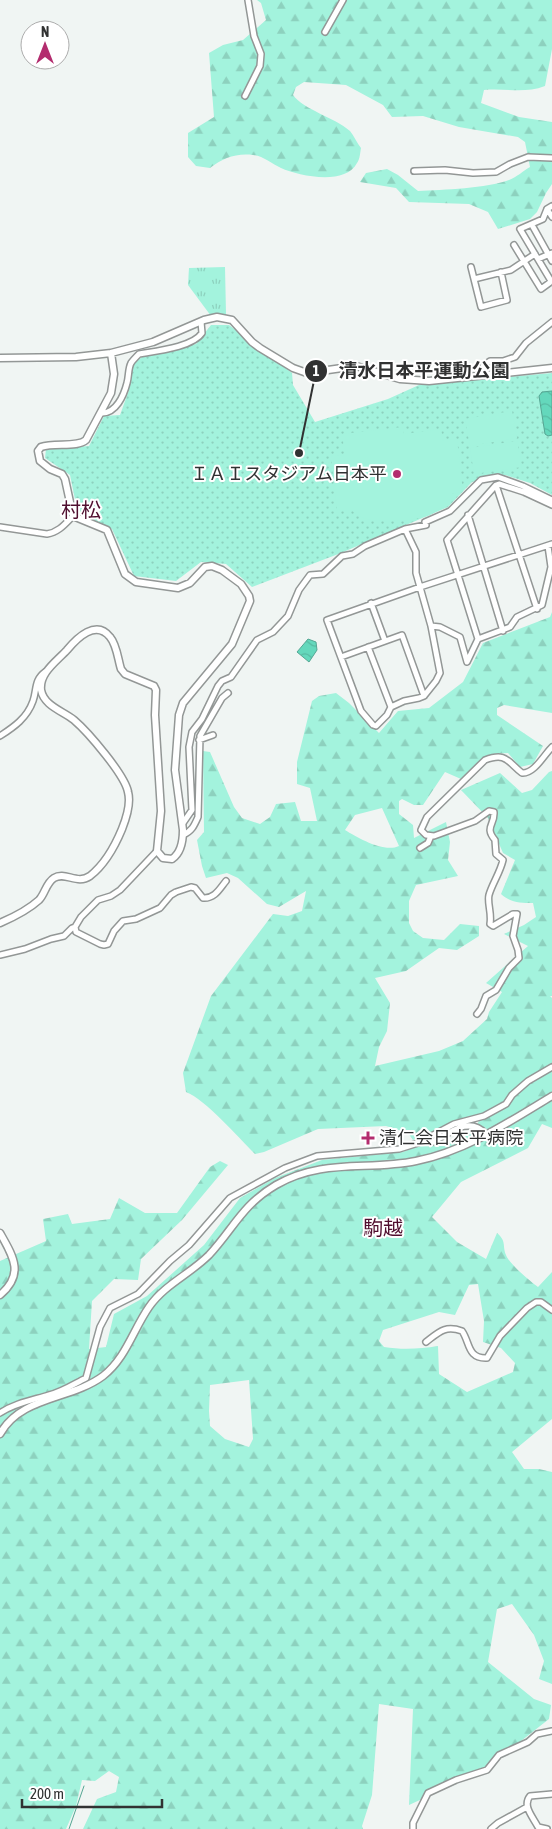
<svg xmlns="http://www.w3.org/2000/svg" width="552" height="1829" font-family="'Asap Condensed','Noto Sans JP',sans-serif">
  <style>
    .grass { fill: url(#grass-tufts) }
    .forest { fill: url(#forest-firs); fill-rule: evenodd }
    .park { fill: url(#park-dots) }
    .garden { fill: #a3f3dd }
    .water { fill: url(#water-waves); stroke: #55a693 }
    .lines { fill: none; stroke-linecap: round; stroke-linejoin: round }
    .stream { stroke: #55a693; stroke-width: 1 }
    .minor-casing { stroke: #939796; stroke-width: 8 }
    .tertiary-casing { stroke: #939796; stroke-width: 9 }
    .minor { stroke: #fff; stroke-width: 5 }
    .tertiary { stroke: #fff; stroke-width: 6 }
    .poi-dot { fill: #b32c6e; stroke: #fff; stroke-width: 2 }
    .labels { text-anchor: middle; stroke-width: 4; stroke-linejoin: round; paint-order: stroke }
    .poi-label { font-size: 18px; fill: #313232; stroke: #fff; text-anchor: end }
    .quarter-label { font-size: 20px; fill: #500f2f; stroke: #fff }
    .leader { fill: none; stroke: #313232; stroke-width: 2 }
    .callout-dot { fill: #313232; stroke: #fff; stroke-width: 2 }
    .mark-label { font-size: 15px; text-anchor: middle; font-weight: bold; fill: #fff }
    .callout-label { font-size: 19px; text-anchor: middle; font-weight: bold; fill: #313232; stroke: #fff; stroke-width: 4; stroke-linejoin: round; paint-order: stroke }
  </style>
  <defs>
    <pattern id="grass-tufts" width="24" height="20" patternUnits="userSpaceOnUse" patternTransform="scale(1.25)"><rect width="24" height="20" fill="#a3f3dd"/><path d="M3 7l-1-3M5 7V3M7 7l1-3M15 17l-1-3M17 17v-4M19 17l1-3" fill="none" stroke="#8dd1be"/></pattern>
    <pattern id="forest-firs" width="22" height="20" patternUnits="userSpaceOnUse" patternTransform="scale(1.25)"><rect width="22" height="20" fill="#a3f3dd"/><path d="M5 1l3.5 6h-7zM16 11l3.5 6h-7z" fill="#8dd1be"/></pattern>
    <pattern id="park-dots" width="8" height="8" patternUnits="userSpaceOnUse" patternTransform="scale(1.25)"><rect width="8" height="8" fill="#a3f3dd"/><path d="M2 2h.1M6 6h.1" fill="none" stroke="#8dd1be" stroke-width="1.8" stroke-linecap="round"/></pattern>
    <pattern id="water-waves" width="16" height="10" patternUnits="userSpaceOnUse" patternTransform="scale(1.25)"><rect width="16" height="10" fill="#64d8bc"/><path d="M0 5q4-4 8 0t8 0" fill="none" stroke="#57baa2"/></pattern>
  </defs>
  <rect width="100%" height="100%" fill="#f0f5f3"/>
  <!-- grass -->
  <path class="grass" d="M225,267L226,314L211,316L188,285L189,268Z"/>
  <!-- forest -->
  <path class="forest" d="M257,0H552V49L545,86C524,94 506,88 484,90L481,103L519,117L552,122V184L546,193L537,212L530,219L498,229L488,212L469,204L409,202L396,188L360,182L366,173L387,169L398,175L418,191C443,190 487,188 509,180C517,177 523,171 530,167L525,142L518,137L459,127L423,116L392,117L383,105L346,85L304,82L296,87L293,95C304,110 334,117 350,131C354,136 357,143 361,148C360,153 360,159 357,163C345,186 299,176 281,168C272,164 263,156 253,155C236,153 223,158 210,168L196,166L188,157V133L214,117L209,53L223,45L243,40L266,20L261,3Z
    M552,612V713L504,705L497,708V715L543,746L533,764L520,767L508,753L492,754L461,779L445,772L423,805H414L402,799L399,801V814L413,825L414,838L446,822L450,842L448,860L458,876L416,885L409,901V923L413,931L423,938L444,940L460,924L479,926V936L457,950L439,948L406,971L375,978L390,1003L387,1031L379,1047L375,1066L439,1051L463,1041L487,1019L489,1012L502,992L486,983L528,946L504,934L524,925L536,917L533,903C520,903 511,903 501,894L515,860L503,853L488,818L461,790L500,773L522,793L532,790L549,772L552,771V996H550L552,998V1128L542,1124L528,1148L461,1182L432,1217L457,1242L486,1259L497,1233C507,1242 502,1245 506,1255C509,1264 530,1281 538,1287L552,1272V1419L512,1452L524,1469H539L552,1472V1684L539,1679L544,1661L534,1635L512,1604L497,1609L488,1662L534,1699L551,1705L549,1719L507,1752L472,1776L409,1805L413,1709L379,1704L372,1795L362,1826L363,1829H83L97,1799L116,1792L119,1777L109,1771L95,1781L82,1780L76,1806L66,1829H0V1261L46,1241L43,1219L68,1214L72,1224L110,1219L119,1198L145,1213H177L210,1167L220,1161L228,1165L182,1220L141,1259L138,1280L114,1279L92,1301L89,1349L106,1347L114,1314L147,1296L204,1245L240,1198L275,1178L322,1160L403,1152L423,1144L453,1140L472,1133L479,1121L475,1116L413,1140L408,1133L386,1126L318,1129L264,1152L255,1154C239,1138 205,1099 186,1092L183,1073L211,996L273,914L288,916L302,911L306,891L279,907L267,904L238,878L227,873L206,878L202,866L197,840L204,832L203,751L210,752L234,807L242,818L260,824L270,817L276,804L295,802L301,821H317L310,788L297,784V762L312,701L319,696L336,693L349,703L379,733L398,711L429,708L463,682L483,643L550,617ZM382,808L399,846C384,853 358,838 345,830L355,815ZM478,1284L484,1321L483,1342L501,1348L515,1363L513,1372L467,1392L439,1374L438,1346C420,1349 402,1350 384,1347L379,1341L383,1330L439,1312L455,1315L469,1285ZM249,1380L253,1439L249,1447L225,1439L210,1426L209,1411L210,1385Z"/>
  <!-- park -->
  <path class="park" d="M211,325H229L292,373L293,385L315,422L388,399L419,385L552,373V495L530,483L505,475L472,482L448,507L341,553L252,587L226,564L201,562L176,581L134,576L112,529L78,514L70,475L45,458L46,449L89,446L104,416L120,415L129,390L130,367L142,357L196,344Z"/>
  <!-- garden -->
  <path class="garden" d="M512,411L517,438L470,446L465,419Z
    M403,427L404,434L441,429L443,441L457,439L463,492L452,494C449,503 439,510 430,515C414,521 362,527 352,510L337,511L331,456L345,455L342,434Z
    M517,441L522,467L474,474L470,448Z"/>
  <!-- water -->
  <path class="water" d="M552,391V435L548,436L545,434L539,396L542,392Z
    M308,639L316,642L317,650L309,662L297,652Z"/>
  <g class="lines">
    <!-- stream -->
    <path class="stream" d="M69,1829L84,1786"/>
    <defs>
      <path id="minor" d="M325,32L343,0
        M245,96L260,66L261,54L254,36L248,0
        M414,171L445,170L473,173L496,172L510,164L528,157L552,158
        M547,209L552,217
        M532,225L552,261
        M514,245L541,289L552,281
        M538,259L552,253
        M471,267L481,307L507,300L501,272
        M474,279L511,270L535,254
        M551,281L520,229L543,219L547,209L552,206
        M484,375L483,366L490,361H503L515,357L526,343L552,322
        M101,413C116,414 124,395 127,383C129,376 128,369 131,363C133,360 136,357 139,354C156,351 193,347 202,333L201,322
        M496,485L537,609
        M468,515L503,631
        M0,527L47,534C59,532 65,524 73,516
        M405,529L416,552V573L431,626L440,673L436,681L424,696L419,698L404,701L391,707L387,715L376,726L373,725L361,711L327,620L420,587L552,544
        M371,603L385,641
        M431,626L440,627L460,637L467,662L478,639L447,540L496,485L499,484L524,492L552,505
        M478,639L510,627L517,617L542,605L551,567L548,546
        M368,647L391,707
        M341,657L402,635L424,696
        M0,736C14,727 27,718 33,701C37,690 34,680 45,672
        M199,740L213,735
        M183,823L192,810L189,747L192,732L202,719L218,686L222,681L231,677L257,640L273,632L288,616L299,590L310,575L323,574L342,556L353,554L365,546L405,529L426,525L425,522L450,511L481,480L498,477L523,486L552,500
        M183,835C192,831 194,826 198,817L200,736L222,698L228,693
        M420,848L428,843L431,836
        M157,851L120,890L111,896L98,900L81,917L75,927L76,932L100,944L104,945L108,944L114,931L123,921L136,919L160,908L171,895L176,892L191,887L195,888L203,898C215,899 220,888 226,881
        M0,955L25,949L51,939L64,936L72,928L75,927
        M477,1014L481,1009L486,996L496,990L509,968L519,958L518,950L513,936L517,914H513L493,926L490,924C492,913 487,903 489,895C492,884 500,873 503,860L496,854L495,840C484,827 495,825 494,812L489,811L475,821L434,836L426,835L421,830L427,817L485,760C506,752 507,761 522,773C534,774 544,755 552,747
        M426,1138L433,1142C451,1132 469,1116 486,1134
        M426,1342C439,1332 445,1325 462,1331C470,1342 467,1359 487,1358L500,1336L527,1308L536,1302H541L552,1310
        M0,1413C15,1403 33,1400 49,1395C62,1392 74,1384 86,1378L100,1327L110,1308L138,1294L170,1261L189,1245L230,1198L285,1168L317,1156L399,1149L418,1143L454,1124L484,1116L506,1104L512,1095L528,1081L552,1067
        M413,1829V1823L428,1793L456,1780L487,1770L499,1755L528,1742L537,1734L552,1731
        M491,1829L498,1823L527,1807
        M547,1829L538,1827C533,1817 522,1806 530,1796L552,1794"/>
      <path id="tertiary" d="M0,358L76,357L111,353
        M0,923C14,917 28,910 39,900C45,894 46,883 54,878C65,871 77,885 90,876C104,865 115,846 122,829C126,819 131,803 128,792C125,775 88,732 74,720C63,711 44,706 41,690C39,673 57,661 67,650C77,638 96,619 110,637C117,645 118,660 121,669L125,674L154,686L156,690L155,715L161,811L157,851L163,858L172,859C181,853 183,841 183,830L175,770L179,715L183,703L232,644L250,601L249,596L241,584L222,570L212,566L205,567L190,583L178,588L136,582L125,574L107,530L73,516L65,479L62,474L50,469L40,461L38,451L41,447C54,442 77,448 86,440L111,393L114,374L111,353L153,342L204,320L217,317L232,320L252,342L260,348L293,368L307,373L356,366L400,379L429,381L552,368
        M0,1233C13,1256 25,1274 0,1295
        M0,1434C21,1396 71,1400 103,1376C126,1358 133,1330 149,1307C164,1285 190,1274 209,1255C234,1228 242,1205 276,1185C323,1158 367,1171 416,1161C466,1151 509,1122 552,1096"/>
    </defs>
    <!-- minor casing -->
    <use href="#minor" class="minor-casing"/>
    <!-- tertiary casing -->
    <use href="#tertiary" class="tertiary-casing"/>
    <!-- minor -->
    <use href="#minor" class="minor"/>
    <!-- tertiary -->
    <use href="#tertiary" class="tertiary"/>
  </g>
  <!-- markers -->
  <g class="poi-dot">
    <circle cx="397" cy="474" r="5"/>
    <path d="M365.5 1130.5h5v5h5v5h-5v5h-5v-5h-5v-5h5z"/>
  </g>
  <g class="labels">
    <!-- poi labels -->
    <g class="poi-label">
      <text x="387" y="480">ＩＡＩスタジアム日本平</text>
      <text x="379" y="1144" text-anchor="start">清仁会日本平病院</text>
    </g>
    <!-- quarter labels -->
    <g class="quarter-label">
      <text x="81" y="517">村松</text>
      <text x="383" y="1235">駒越</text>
    </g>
  </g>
  <!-- callouts -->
  <path class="leader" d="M299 453L316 371"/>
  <g class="callout-dot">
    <circle cx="299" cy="453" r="5"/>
    <circle cx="316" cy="371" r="12"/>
  </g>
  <g class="mark-label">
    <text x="316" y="376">1</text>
  </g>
  <g class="callout-label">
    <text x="424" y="377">清水日本平運動公園</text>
  </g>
  <!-- north arrow -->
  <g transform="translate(45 45)"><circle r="24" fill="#ffffff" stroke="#adadad"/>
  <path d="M0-4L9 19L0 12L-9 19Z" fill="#b32c6e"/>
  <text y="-8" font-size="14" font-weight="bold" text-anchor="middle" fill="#313232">N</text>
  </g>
  <!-- scale -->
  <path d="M22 1799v8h140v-8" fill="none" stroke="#313232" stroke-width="2.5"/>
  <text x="30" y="1799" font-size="15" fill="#313232" stroke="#ffffff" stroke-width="4" paint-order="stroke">200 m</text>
</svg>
